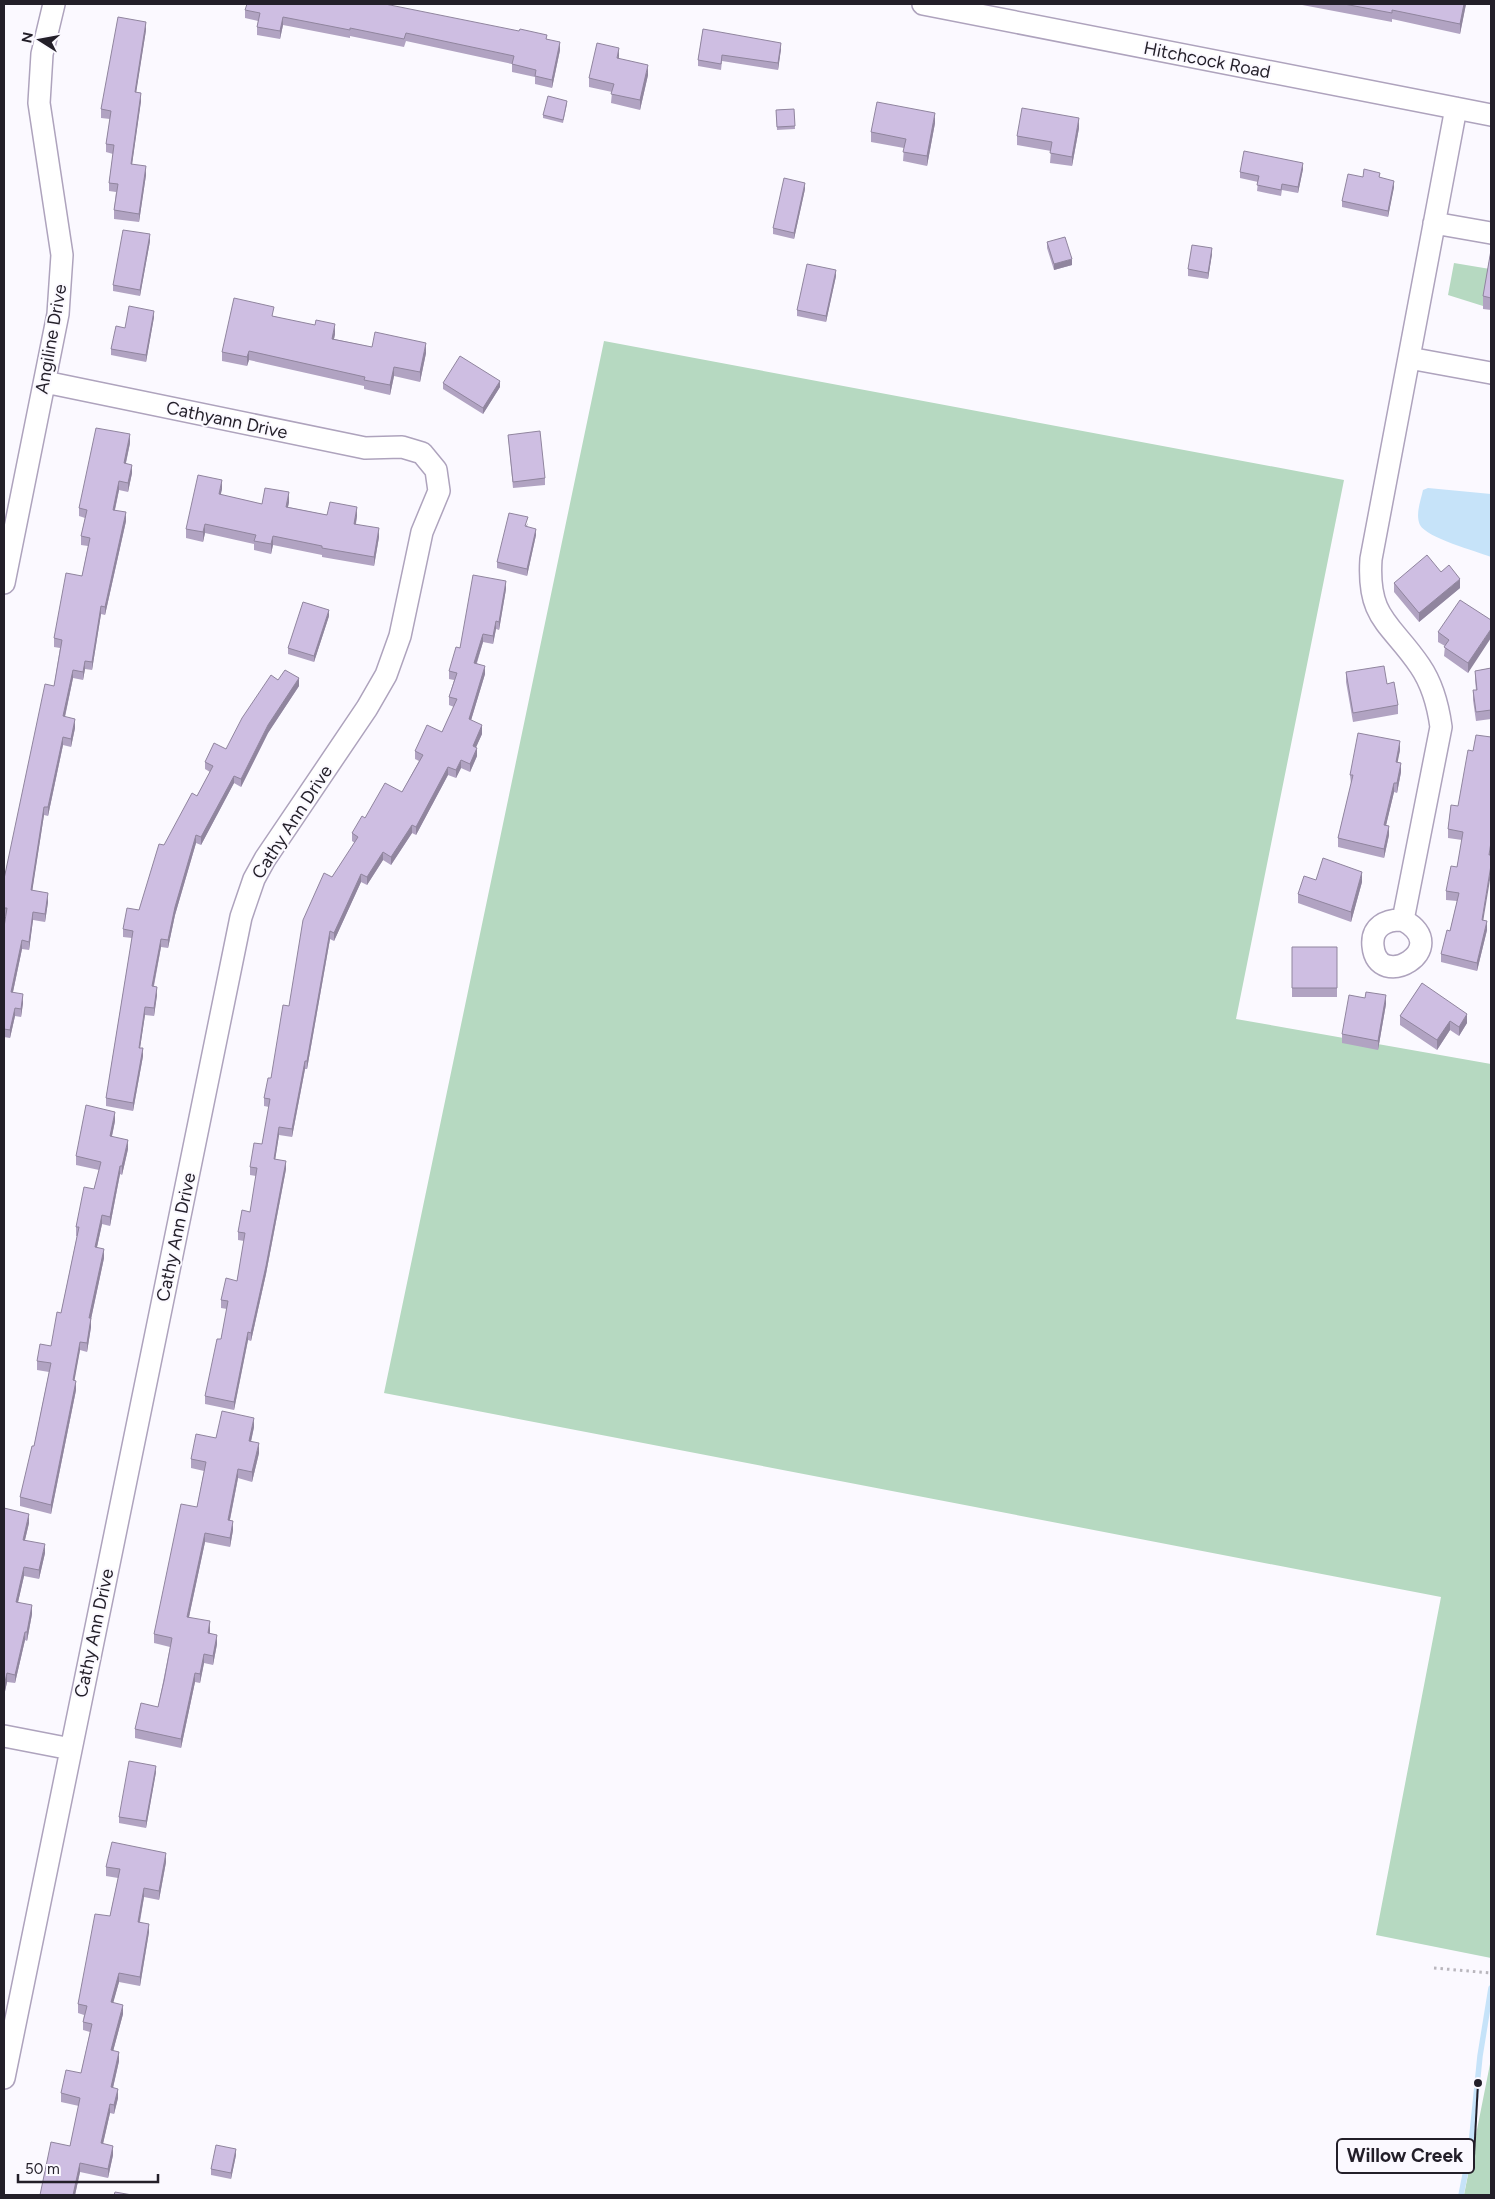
<svg xmlns="http://www.w3.org/2000/svg" width="1495" height="2199" font-family="Figtree,sans-serif">
  <style>
    .green { fill: #b6d9c1 }
    .water { fill: #c6e3f9 }
    .lines { fill: none; stroke-linecap: round; stroke-linejoin: round }
    .stream { stroke: #c6e3f9; stroke-width: 5.5 }
    .minor-casing { stroke: #aea3bd; stroke-width: 24 }
    .path { stroke: #b9b6bd; stroke-width: 3; stroke-dasharray: 2.5 4; stroke-linecap: butt }
    .minor { stroke: #fff; stroke-width: 21 }
    .wall { fill: #b1a3c2 }
    .shaded-wall { fill: #90859e }
    .building { fill: #cebee2; stroke: #90859e }
    .labels { text-anchor: middle; stroke-width: 4; stroke-linejoin: round; paint-order: stroke }
    .street-label { font-size: 18px; fill: #231f29; stroke: #fbf9ff }
    .leader { fill: none; stroke: #231f29; stroke-width: 2 }
    .callout-dot { fill: #231f29; stroke: #fbf9ff; stroke-width: 2 }
    .callout { fill: #fbf9ff; stroke: #231f29; stroke-width: 2 }
    .callout-label { font-size: 19px; text-anchor: middle; font-weight: bold; fill: #231f29 }
  </style>
  <rect width="100%" height="100%" fill="#fbf9ff"/>
  <!-- green -->
  <path class="green" d="M1454,263L1490,269L1483,306L1448,295Z
    M604,341L1344,480L1236,1019L1491,1064V1958L1376,1935L1441,1597L384,1393Z
    M1491,2059V2195H1464Z"/>
  <!-- water -->
  <path class="water" d="M1428,488L1491,494V557C1476,551 1427,538 1420,525C1415,514 1421,500 1423,490Z"/>
  <g class="lines">
    <!-- stream -->
    <path class="stream" d="M1461,2195L1471,2145L1480,2056L1491,1988"/>
    <defs>
      <path id="minor" d="M923,4L1491,115
        M1434,223L1491,233
        M1409,358L1491,373
        M4,583L58,314L62,255L39,103L42,54L54,4
        M1403,920C1386,919 1371,927 1373,946C1377,993 1455,949 1403,920L1441,727C1438,705 1433,685 1420,666C1391,623 1367,619 1371,559L1456,108
        M4,1736L71,1749
        M4,2078L241,917L254,879L265,859L367,708L386,675L400,636L422,532L439,491L436,470L422,453L402,447L365,448L45,382"/>
    </defs>
    <!-- minor casing -->
    <use href="#minor" class="minor-casing"/>
    <!-- path -->
    <path class="path" d="M1434,1968L1491,1973"/>
    <!-- minor -->
    <use href="#minor" class="minor"/>
  </g>
  <!-- wall -->
  <path class="wall" d="M1297,4H1466L1460,34L1392,19V22Z
    M245,10L547,39L560,50L552,88L535,84V77L512,72V64L406,41L404,47L350,36V38L283,25L280,39L257,35V27L258,21L245,18Z
    M703,29L781,49L778,70L722,61L721,70L698,66V60Z
    M146,30L136,92L141,101L132,164L146,175L139,222L114,219V210L116,192L109,191V183L113,154L106,152V144L110,119L101,118V109Z
    M619,57V59L648,75L640,110L611,103L612,92L589,87V78Z
    M567,104L563,123L543,118V115Z
    M794,109L795,129L777,130L776,110Z
    M935,123L927,166L903,161L904,148L871,142V132Z
    M1079,128L1072,166L1050,163L1051,151L1017,145V136Z
    M1303,169L1298,193L1282,190L1281,196L1257,191L1258,182L1240,178V172Z
    M1363,177L1380,178L1394,187L1388,217L1342,207V201Z
    M805,189L794,239L773,234V228Z
    M150,241L140,296L113,291V285Z
    M1047,242L1072,265L1054,270L1047,248Z
    M1491,250V310L1483,309V296Z
    M1212,254L1208,279L1188,276V269Z
    M836,276L826,322L797,316V310Z
    M274,316L335,334L334,339L372,347L426,353L420,382L394,376L390,395L364,389V386L249,360L247,366L222,361V352Z
    M154,317L146,362L111,355V349L125,328Z
    M443,383L500,387L483,414L443,389Z
    M508,435L545,478V485L513,488Z
    M130,443L126,463L132,473L128,492L119,490L115,510L126,521L105,615L101,614L92,670L85,669L83,680L73,678L65,717L75,728L71,747L63,745L48,816L44,815L32,891L48,902L45,922L33,920L29,950L22,949L13,992L23,1003L21,1017L15,1016L10,1038L4,1037V1038L6,916H4V879L54,686L60,648L54,647V638L82,576L88,546L81,545V536L85,518L79,516V508Z
    M222,489L220,495L262,504L289,502L288,507L327,515L357,516L356,524L379,537L374,566L322,557V555L273,545L271,554L254,550V544L205,533L203,542L186,538V529Z
    M528,523L527,526L536,535L527,576L497,568V562Z
    M1394,583L1460,588L1419,622L1394,592Z
    M506,589L499,630L496,629L493,644L483,642L477,663L485,674L471,720L482,734L476,747L477,756L470,772L461,768L456,778L448,775L416,835L412,833L391,865L383,860L367,885L361,882L334,941L330,939L307,1069H305L292,1137L279,1135L275,1160L286,1169L266,1274L251,1341L248,1340L234,1410L205,1404V1396L221,1339L227,1309L221,1308V1300L237,1281L244,1241L238,1240V1232L250,1212L256,1176L250,1175V1167L262,1144L269,1107L264,1106V1098L271,1078L289,1006L332,877L355,843L352,841V833L365,818L402,792L419,761L415,759V751L442,732L454,707L449,705V697L454,680L449,679V671L460,648Z
    M329,616L314,662L288,654V648Z
    M1491,620L1468,673L1444,656L1445,646L1438,642V632Z
    M1491,668V719L1476,721L1473,700V690H1476L1475,680V671Z
    M1346,672L1398,705V714L1353,722L1346,682Z
    M278,680L299,686L268,733L241,787L234,783L201,845L196,843L175,915L168,948L161,947L154,986L157,995L154,1016L145,1015L140,1048L143,1056L133,1111L106,1106V1098L132,938L123,937V929L139,910L164,845L197,796L210,772L205,769V762L226,749Z
    M1400,750L1397,762L1401,772L1397,793L1394,792L1386,825L1389,835L1384,858L1338,847V838L1351,784L1350,775Z
    M1451,805L1490,855L1483,920L1487,930L1477,971L1441,962V954L1450,931L1457,901L1446,900V891L1457,867L1462,840L1448,838V829Z
    M1316,880L1362,882L1351,922L1298,903V894Z
    M1292,947H1337V997H1292Z
    M1422,983L1467,1023L1459,1036L1450,1030L1437,1050L1400,1025V1016Z
    M1365,998L1386,1004L1378,1050L1342,1043V1034Z
    M115,1121L112,1136L128,1149L122,1175L120,1174L110,1226L102,1224L97,1247L104,1258L91,1319V1327L87,1352L80,1350L74,1380L76,1390L51,1514L20,1506V1497L34,1446L49,1372L37,1370V1361L51,1346L61,1313L77,1236H76V1227L94,1189L99,1170L76,1165V1156Z
    M254,1427L251,1442L259,1453L252,1482L238,1478L230,1520L233,1530L230,1547L205,1542L189,1617L210,1631V1633L217,1644L213,1665L204,1663L200,1683L195,1682L181,1748L135,1738V1729L158,1707L170,1647L154,1643V1634L197,1507L204,1471L191,1468V1459L216,1438Z
    M4,1508L29,1523L25,1540L45,1553L39,1579L24,1576L18,1602L32,1614L27,1641L25,1640L15,1683L7,1682L4,1696Z
    M156,1772L146,1828L119,1823V1817Z
    M166,1862L159,1900L144,1897L140,1922L149,1932L140,1986L119,1982L113,2002L123,2014L113,2051L119,2061L113,2088L118,2098L114,2114L110,2113L103,2144L113,2155L108,2178L80,2172L75,2195H40L70,2146L79,2106L61,2102V2093L81,2073L90,2032L83,2030V2022L84,2015L78,2013V2004L110,1916L118,1878L106,1876V1867Z
    M236,2155L231,2179L211,2175V2169Z"/>
  <!-- shaded-wall -->
  <path class="shaded-wall" d="M1464,4H1466L1460,34V24Z
    M283,17V25L280,39V31Z
    M146,22V30L135,100V92Z
    M560,42V50L552,88V80Z
    M781,43V49L778,70V63Z
    M619,48V57L617,68V58Z
    M648,65V75L640,110V100Z
    M141,93V101L131,172V164Z
    M935,113V123L927,166V156Z
    M1079,118V128L1072,166V157Z
    M1303,163V169L1298,193V187Z
    M146,166V175L139,222V214Z
    M1394,181V187L1388,217V211Z
    M805,183V189L794,239V233Z
    M150,234V241L140,296V290Z
    M1212,248V254L1208,279V273Z
    M1072,259V265L1054,270V264Z
    M836,270V276L826,322V316Z
    M154,311V317L146,362V355Z
    M335,324V334L332,348V339Z
    M426,343V353L420,382V372Z
    M249,351V360L247,366V357Z
    M394,367V376L390,395V385Z
    M500,381V387L483,414V408Z
    M130,434V443L124,471V463Z
    M132,465V473L128,492V483Z
    M222,480V489L219,503V494Z
    M119,481V490L113,518V510Z
    M289,492V502L286,516V507Z
    M357,507V516L354,533V524Z
    M126,512V521L105,615V607Z
    M205,524V533L203,542V532Z
    M379,528V537L374,566V557Z
    M536,529V535L527,576V569Z
    M273,536V545L271,554V544Z
    M1460,579V588L1419,622V613Z
    M506,581V589L499,630V622Z
    M101,606V614L92,670V662Z
    M329,610V616L314,662V656Z
    M496,621V629L493,644V636Z
    M1491,629V638L1468,673V663Z
    M483,634V642L474,671V663Z
    M85,661V669L83,680V672Z
    M485,666V674L469,727V719Z
    M73,670V678L63,725V716Z
    M299,678V686L268,733L241,787V779L268,725Z
    M75,719V728L71,747V739Z
    M482,725V734L473,754V746Z
    M63,737V745L48,816V807Z
    M1400,741V750L1396,771V762Z
    M477,748V756L470,772V764Z
    M461,760V768L456,778V770Z
    M1401,763V772L1397,793V783Z
    M448,767V775L416,835V827Z
    M234,776V783L201,845V837Z
    M1394,783V792L1384,834V825Z
    M44,807V815L31,899V890Z
    M412,825V833L391,865V857Z
    M1389,826V835L1384,858V849Z
    M196,835V843L175,915L168,948V940L175,907Z
    M1491,842V851L1489,863V855Z
    M383,852V860L367,885V877Z
    M1491,865V874L1482,928V920Z
    M1362,872V882L1351,922V912Z
    M361,874V882L334,941V933Z
    M48,893V902L45,922V914Z
    M33,912V920L29,950V942Z
    M1487,921V930L1477,971V963Z
    M330,931V939L307,1069V1061Z
    M161,939V947L152,994V986Z
    M22,940V949L11,1001V992Z
    M157,987V995L154,1016V1008Z
    M23,994V1003L21,1017V1009Z
    M1386,995V1004L1378,1050V1041Z
    M145,1007V1015L139,1055V1048Z
    M15,1008V1016L10,1038V1030Z
    M1467,1014V1023L1459,1036V1027Z
    M1450,1021V1030L1437,1050V1040Z
    M143,1048V1056L133,1111V1103Z
    M305,1061V1069L292,1137V1129Z
    M115,1112V1121L110,1145V1136Z
    M279,1127V1135L274,1167V1159Z
    M128,1140V1149L122,1175V1166Z
    M286,1161V1169L266,1274L251,1341V1333Z
    M120,1166V1174L110,1226V1217Z
    M102,1215V1224L95,1256V1247Z
    M104,1249V1258L91,1319V1327L87,1352V1343L89,1318Z
    M248,1332V1340L234,1410V1402Z
    M80,1342V1350L73,1389V1380Z
    M76,1381V1390L51,1514V1505Z
    M254,1418V1427L249,1450V1441Z
    M259,1443V1453L252,1482V1472Z
    M238,1469V1478L228,1529V1520Z
    M29,1514V1523L23,1548V1540Z
    M233,1521V1530L230,1547V1538Z
    M205,1533V1542L187,1626V1617Z
    M45,1544V1553L39,1579V1570Z
    M24,1567V1576L16,1611V1602Z
    M32,1605V1614L27,1641V1632Z
    M210,1621V1631L208,1642V1633Z
    M25,1632V1640L15,1683V1675Z
    M217,1635V1644L213,1665V1656Z
    M204,1654V1663L200,1683V1674Z
    M7,1673V1682L4,1696V1687Z
    M195,1673V1682L181,1748V1739Z
    M156,1766V1772L146,1828V1821Z
    M166,1853V1862L159,1900V1891Z
    M144,1888V1897L138,1930V1922Z
    M149,1924V1932L140,1986V1977Z
    M119,1973V1982L111,2011V2002Z
    M123,2005V2014L111,2059V2050Z
    M119,2052V2061L111,2096V2087Z
    M118,2089V2098L114,2114V2105Z
    M110,2104V2113L101,2152V2143Z
    M113,2146V2155L108,2178V2169Z
    M236,2149V2155L231,2179V2173Z
    M80,2163V2172L75,2195H73Z"/>
  <!-- building -->
  <path class="building" d="M247,4H385L519,31L520,29L547,35L546,39L560,42L552,80L535,76L536,70L512,64L514,56L406,33L404,39L350,28V30L283,17L280,31L257,27L260,13L245,10Z
    M1344,4H1464L1460,24L1392,10V13Z
    M118,17L146,22L135,92L141,93L131,164L146,166L139,214L114,210L118,184L109,183L114,145L106,144L111,111L101,109Z
    M703,29L781,43L778,63L722,55L721,64L698,60Z
    M597,43L619,48L617,58L648,65L640,100L611,94L614,84L589,78Z
    M548,96L567,101L563,120L543,115Z
    M877,102L935,113L927,156L903,152L906,139L871,132Z
    M1022,108L1079,118L1072,157L1050,153L1052,142L1017,136Z
    M794,109L795,126L777,127L776,110Z
    M1244,151L1303,163L1298,187L1282,184L1281,190L1257,185L1259,176L1240,172Z
    M1364,169L1380,173L1379,177L1394,181L1388,211L1342,201L1348,174L1363,177Z
    M784,178L805,183L794,233L773,228Z
    M123,230L150,234L140,290L113,285Z
    M1065,237L1072,259L1054,264L1047,242Z
    M1192,245L1212,248L1208,273L1188,269Z
    M1491,250V298L1483,296Z
    M807,264L836,270L826,316L797,310Z
    M234,298L274,307L272,316L315,325L316,320L335,324L332,339L372,347L375,332L426,343L420,372L394,367L390,385L364,380L365,377L249,351L247,357L222,352Z
    M129,306L154,311L146,355L111,349L116,326L125,328Z
    M460,356L500,381L483,408L443,383Z
    M96,428L130,434L124,463L132,465L128,483L119,481L113,510L126,512L105,607L101,606L92,662L85,661L83,672L73,670L63,716L75,719L71,739L63,737L48,807H44L31,890L48,893L45,914L33,912L29,942L22,940L11,992L23,994L21,1009L15,1008L10,1030L4,1029V1030V927L7,908H4V879L45,684L54,686L62,640L54,638L66,573L82,576L90,538L81,536L87,510L79,508Z
    M540,431L545,478L513,482L508,435Z
    M198,475L222,480L219,494L262,504L265,488L289,492L286,507L327,515L330,502L357,507L354,524L379,528L374,557L322,548V546L273,536L271,544L254,541L256,535L205,524L203,532L186,529Z
    M509,513L528,517L525,526L536,529L527,569L497,562Z
    M1427,555L1441,572L1449,565L1460,579L1419,613L1394,583Z
    M473,575L506,581L499,622L496,621L493,636L483,634L474,663L485,666L469,719L482,725L473,746L477,748L470,764L461,760L456,770L448,767L416,827L412,825L391,857L383,852L367,877L361,874L334,933L330,931L307,1061H305L292,1129L279,1127L274,1159L286,1161L266,1266L251,1333L248,1332L234,1402L205,1396L217,1339H221L228,1301L221,1300L226,1278L237,1281L245,1233L238,1232L242,1210L250,1212L257,1168L250,1167L254,1143L262,1144L270,1099L264,1098L268,1078H271L283,1005L289,1006L303,920L324,873L332,877L358,837L352,833L362,816L365,818L385,783L402,792L423,755L415,751L427,725L442,732L457,699L449,697L457,673L449,671L456,647L460,648Z
    M1460,600L1491,620V629L1468,663L1444,647L1449,640L1438,632Z
    M303,602L329,610L314,656L288,648Z
    M1384,666L1387,684L1394,682L1398,705L1353,713L1346,672Z
    M1491,668V710L1476,712L1473,690H1477L1475,671Z
    M285,670L299,678L268,725L241,779L234,776L201,837L196,835L175,907L168,940L161,939L152,986L157,987L154,1008L145,1007L139,1048H143L133,1103L106,1098L133,931L123,929L127,908L139,910L159,844L164,845L192,793L197,796L213,766L205,762L214,743L226,749L242,718L271,675L278,680Z
    M1358,733L1400,741L1396,762L1401,763L1397,783H1394L1384,825L1389,826L1384,849L1338,838L1353,775H1350Z
    M1476,735L1491,737V842L1489,855H1491V865L1482,920L1487,921L1477,963L1441,954L1447,930L1450,931L1459,893L1446,891L1451,866L1457,867L1463,832L1448,829L1451,805L1458,806L1468,750L1473,751Z
    M1323,858L1362,872L1351,912L1298,894L1304,876L1316,880Z
    M1292,947H1337V988H1292Z
    M1422,983L1467,1014L1459,1027L1450,1021L1437,1040L1400,1016Z
    M1366,992L1386,995L1378,1041L1342,1034L1349,995L1365,998Z
    M86,1105L115,1112L110,1136L128,1140L122,1166H120L110,1217L102,1215L95,1247L104,1249L89,1318H91L87,1343L80,1342L73,1380L76,1381L51,1505L20,1497L32,1446H34L51,1363L37,1361L40,1344L51,1346L57,1312L61,1313L79,1227H76L84,1187L94,1189L101,1162L76,1156Z
    M222,1411L254,1418L249,1441L259,1443L252,1472L238,1469L228,1520L233,1521L230,1538L205,1533L187,1617L210,1621L208,1633L217,1635L213,1656L204,1654L200,1674L195,1673L181,1739L135,1729L141,1703L158,1707L164,1681L172,1638L154,1634L181,1504L197,1507L206,1462L191,1459L196,1434L216,1438Z
    M4,1508L29,1514L23,1540L45,1544L39,1570L24,1567L16,1602L32,1605L27,1632H25L15,1675L7,1673L4,1687Z
    M129,1761L156,1766L146,1821L119,1817Z
    M112,1842L166,1853L159,1891L144,1888L138,1922L149,1924L140,1977L119,1973L111,2002L123,2005L111,2050L119,2052L111,2087L118,2089L114,2105L110,2104L101,2143L113,2146L108,2169L80,2163L73,2195H40L51,2142L70,2146L80,2098L61,2093L66,2070L81,2073L92,2024L83,2022L87,2006L78,2004L95,1914L110,1916L120,1869L106,1867Z
    M216,2145L236,2149L231,2173L211,2169Z
    M115,2192L132,2195H114Z"/>
  <g class="labels">
    <!-- street labels -->
    <g class="street-label">
      <text transform="translate(1207 60) rotate(11)" y="6">Hitchcock Road</text>
      <text transform="translate(51 339) rotate(-80)" y="6">Angiline Drive</text>
      <text transform="translate(227 420) rotate(12)" y="6">Cathyann Drive</text>
      <text transform="translate(292 822) rotate(-57)" y="6">Cathy Ann Drive</text>
      <text transform="translate(176 1237) rotate(-78)" y="6">Cathy Ann Drive</text>
      <text transform="translate(94 1633) rotate(-78)" y="6">Cathy Ann Drive</text>
    </g>
  </g>
  <!-- callouts -->
  <path class="leader" d="M1478 2083L1474 2156"/>
  <circle class="callout-dot" cx="1478" cy="2083" r="5"/>
  <rect class="callout" x="1337" y="2139" width="137" height="34" rx="5"/>
  <g class="callout-label">
    <text x="1405" y="2162">Willow Creek</text>
  </g>
  <!-- border -->
  <rect width="1495" height="2199" fill="none" stroke="#231f29" stroke-width="10"/>
  <!-- north arrow -->
  <g transform="translate(40 40) rotate(281)" stroke="#fbf9ff" stroke-width="4" paint-order="stroke">
  <path d="M0-4L9 19L0 12L-9 19Z" fill="#231f29"/>
  <text y="-8" font-size="14" font-weight="bold" text-anchor="middle" fill="#231f29">N</text>
  </g>
  <!-- scale -->
  <path d="M18 2174v8h140v-8" fill="none" stroke="#231f29" stroke-width="2.5"/>
  <text x="25" y="2174" font-size="15" fill="#231f29" stroke="#fbf9ff" stroke-width="4" paint-order="stroke">50 m</text>
</svg>
